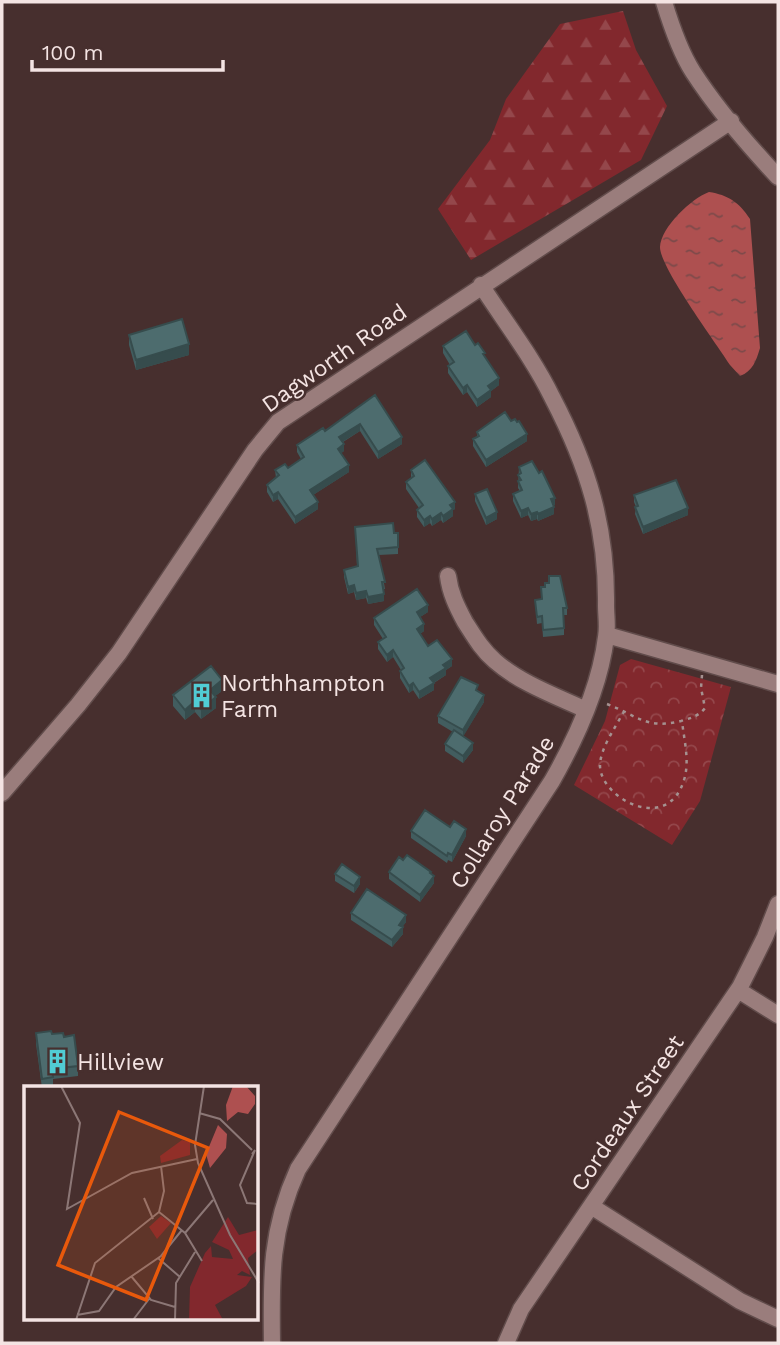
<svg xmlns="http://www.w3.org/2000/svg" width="780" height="1345" font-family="'Work Sans',sans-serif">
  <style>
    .forest { fill: url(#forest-firs) }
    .park { fill: url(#park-crowns) }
    .water { fill: url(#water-ripples) }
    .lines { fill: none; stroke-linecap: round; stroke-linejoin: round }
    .minor-casing { stroke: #614c4b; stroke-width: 19 }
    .path { stroke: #a59190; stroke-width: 2.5; stroke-dasharray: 3.5 5; stroke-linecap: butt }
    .minor { stroke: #9a7d7c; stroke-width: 16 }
    .wall { fill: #425d5f }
    .shaded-wall { fill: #364c4d }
    .building { fill: #4d6c6e; stroke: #364c4d; stroke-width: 2 }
    .labels { text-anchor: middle; stroke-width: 5; stroke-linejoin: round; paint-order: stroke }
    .street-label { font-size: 23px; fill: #f4e4e3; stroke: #472f2e }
    .poi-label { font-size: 23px; fill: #f4e4e3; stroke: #472f2e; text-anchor: start }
    .inset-road { fill: none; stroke: #8c7776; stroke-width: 2 }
    .view { fill: #e8590c; fill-opacity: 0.15; stroke: #e8590c; stroke-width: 3.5 }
    .inset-edge { fill: none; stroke: #f4e4e3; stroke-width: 3.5 }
  </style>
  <defs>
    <pattern id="forest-firs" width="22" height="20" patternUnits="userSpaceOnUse" patternTransform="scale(1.75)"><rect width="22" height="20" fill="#82282d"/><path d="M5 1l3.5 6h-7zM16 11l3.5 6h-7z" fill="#94474b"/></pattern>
    <pattern id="park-crowns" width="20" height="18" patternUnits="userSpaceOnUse" patternTransform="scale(1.75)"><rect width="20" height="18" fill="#82282d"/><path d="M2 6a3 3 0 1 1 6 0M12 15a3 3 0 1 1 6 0" fill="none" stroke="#94474b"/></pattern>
    <pattern id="water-ripples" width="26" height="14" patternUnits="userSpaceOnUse" patternTransform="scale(1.75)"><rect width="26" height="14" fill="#ae5050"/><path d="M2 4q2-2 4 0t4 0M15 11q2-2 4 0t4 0" fill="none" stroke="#7c4a4a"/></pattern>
  </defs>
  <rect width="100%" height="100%" fill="#472f2e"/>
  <!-- forest -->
  <path class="forest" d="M623,11L636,50L667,106L641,160L471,260L438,209L490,140L506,99L560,24Z"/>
  <!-- park -->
  <path class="park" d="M631,659L731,687L700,801L672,845L574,785L605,721L620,665Z"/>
  <!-- water -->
  <path class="water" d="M709,192C728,195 739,202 750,219L760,348C756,361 753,371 740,376L730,365C717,344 660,268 660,247C661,227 692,198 709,192Z"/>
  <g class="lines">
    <defs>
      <path id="minor" d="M664,2C671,25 680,52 693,72C717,109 748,145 778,177
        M448,576C450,593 457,607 465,622C474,636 482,650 495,661C520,683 556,696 586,710
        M607,635L778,684
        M2,793L78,705L119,653L255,450L278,422L731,121
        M738,990L778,1015
        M591,1206L740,1301L778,1319
        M272,1343C271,1278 270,1230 298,1169L552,781C577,737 600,687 606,637C608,627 606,616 606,605C607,527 588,466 552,397C533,358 505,322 481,285
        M506,1343L521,1309L740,987L765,937L778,904"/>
    </defs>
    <!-- minor casing -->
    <use href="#minor" class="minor-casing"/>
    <!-- path -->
    <path class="path" d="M607,704C636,715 647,730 681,721C691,718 699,716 705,708L701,688L702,675
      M624,711C616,727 600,748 600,766C601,799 668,834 684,780C690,761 684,740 682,721"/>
    <!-- minor -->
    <use href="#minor" class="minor"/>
  </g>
  <!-- wall -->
  <path class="wall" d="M129,335L189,355L136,370L129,345Z
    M475,345L485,357L499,385L491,391V397L477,407L467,392L463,395L448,373V366L450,365L443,353V346Z
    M375,395L402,444L378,459L360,431L343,442L344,451L341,453L349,472L313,495L318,509L295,524L278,499L273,502L267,492V485L276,478L275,470L288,468L301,459L297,452V445L325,431Z
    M511,421L527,441L486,467L473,446V439L477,437V432Z
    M519,467L555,505H553L554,514L538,521L537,519L531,521L528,515L521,518L513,501V494L520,491L518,488Z
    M411,470L455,509L453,510V516L443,523L441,520L432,526L430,523L424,527L417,517V510L419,508L406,489V482L411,478Z
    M475,494L497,519L486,525L475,501Z
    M634,495L688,515L643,534L635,514L636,507L634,502Z
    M355,527L398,533V554L379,555L385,589H383L384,601L368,604L366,598L356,600L354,592L348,594L344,577V570L357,566Z
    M541,587L567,608V615H564V635L543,637L542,623L537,624L535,600L541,599Z
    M428,612L420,617L424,631L420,634L428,646L452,666L446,670V675L434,683V690L419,699L413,690L409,693L400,678V671L401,670L393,657L387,662L378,649V642L383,639L374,625V618Z
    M222,691L215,696L216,708L201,719L195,712L185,720L173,706V695Z
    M478,691L484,702L463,736L473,750L463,763L445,751V744L453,732L438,723V716Z
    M450,827L466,836L452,862L448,860L447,863L411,838V831Z
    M403,860L431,874L434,883L420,902L389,879V872Z
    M335,874L360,884L354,893L335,881Z
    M351,913L406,922L402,927L403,934L392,947L351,920Z
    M36,1033L52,1034L64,1037L78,1066V1076L53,1079V1087L42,1088L36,1044Z"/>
  <!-- shaded-wall -->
  <path class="shaded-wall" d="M189,344V355L136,370V360Z
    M499,378V385L491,391V397L477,407V400L488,386Z
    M467,385V392L463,395V388Z
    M360,424V431L339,444V437Z
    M527,434V441L486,467V460Z
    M402,437V444L378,459V452Z
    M344,444V451L338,456V449Z
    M349,465V472L310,497V490Z
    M278,492V499L273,502V495Z
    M555,498V505L551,506V499Z
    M318,502V509L295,524V517Z
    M455,502V509L453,510V516L443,523V516L450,505Z
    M554,507V514L538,521V514Z
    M528,508V515L521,518V511Z
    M688,508V515L643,534V527Z
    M497,512V519L486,525V518Z
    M537,512V519L531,521V514Z
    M441,513V520L432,526V519Z
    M430,516V523L424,527V520Z
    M354,585V592L348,594V587Z
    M366,591V598L356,600V593Z
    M384,594V601L368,604V597Z
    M428,605V612L417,619V612Z
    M424,624V631L417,636V629Z
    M393,650V657L387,662V655Z
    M452,659V666L446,670V675L430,685V678L443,665Z
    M222,680V691L210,700V690Z
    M413,683V690L409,693V686Z
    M434,683V690L419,699V692Z
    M484,695V702L463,737V730Z
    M216,697V708L201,719V709Z
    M195,701V712L185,720V710Z
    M473,743V750L463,763V756Z
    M466,829V836L452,862V855Z
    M434,876V883L420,902V895Z
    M360,877V884L354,893V886Z
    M406,915V922L401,929L403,927V934L392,947V940L399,925Z"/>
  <!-- building -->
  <path class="building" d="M182,319L189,344L136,360L129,335Z
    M466,331L475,345L478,343L485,353L483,354L499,378L488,386L491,390L477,400L467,385L463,388L448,366L454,362L443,346Z
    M375,395L402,437L378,452L360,424L339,437L344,444L338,449L349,465L310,490L318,502L295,517L278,492L273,495L267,485L279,475L275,470L285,464L288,468L304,457L297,445L323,428L325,431Z
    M505,412L511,421L515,419L517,422L519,421L527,434L486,460L473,439L479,436L477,432Z
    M425,460L455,502L450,505L453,509L443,516L441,513L432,519L430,516L424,520L417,510L423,505L406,482L414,476L411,470Z
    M532,461L539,473L542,471L555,498L551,499L554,507L538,514L537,512L531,514L528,508L521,511L513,494L522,490L518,481L521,480L518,475L521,473L519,467Z
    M676,480L688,508L643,527L635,507L638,506L634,495Z
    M487,489L497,512L486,518L475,494Z
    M393,523L394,533H398V547L377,549L385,582H382L384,594L368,597L366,591L356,593L354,585L348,587L344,570L358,566L355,527Z
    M549,576H560L567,608H563L564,628L543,630L542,616L537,617L535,600L542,599L541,587H545V583H549Z
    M417,589L428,605L417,612L424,624L417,629L428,646L437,640L452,659L443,665L446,668L430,678L434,683L419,692L413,683L409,686L400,671L404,668L393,650L387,655L378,642L386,637L374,618Z
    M211,666L222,680L210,690L216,697L201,709L195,701L185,710L173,695Z
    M461,677L478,685L476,690L484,695L463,730L438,716Z
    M454,730L473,743L463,756L445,744Z
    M425,810L450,827L454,821L466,829L452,855L448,853L447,856L411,831Z
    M407,855L431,872L430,873L434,876L420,895L389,872L399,857L403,860Z
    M342,864L360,877L354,886L335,874Z
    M367,889L406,915L399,925L403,927L392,940L351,913Z
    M51,1031L52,1034L63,1033L64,1037L74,1035L78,1066L52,1069L53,1077L42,1079L36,1033Z"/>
  <!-- icons -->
  <defs>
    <symbol id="building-bare" viewBox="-9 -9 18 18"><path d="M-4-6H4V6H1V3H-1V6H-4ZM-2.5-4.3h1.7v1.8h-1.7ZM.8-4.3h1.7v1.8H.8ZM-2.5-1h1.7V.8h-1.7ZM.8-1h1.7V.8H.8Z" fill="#51ccd4" stroke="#472f2e" stroke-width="2.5" paint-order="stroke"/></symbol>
  </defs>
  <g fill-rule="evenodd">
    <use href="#building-bare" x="184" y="678" width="35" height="35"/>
    <use href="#building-bare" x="40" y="1044" width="35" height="35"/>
  </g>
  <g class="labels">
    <!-- street labels -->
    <g class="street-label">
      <text transform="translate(334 358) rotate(-35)" y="8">Dagworth Road</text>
      <text transform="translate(502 812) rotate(-58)" y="8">Collaroy Parade</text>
      <text transform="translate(627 1113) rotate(-56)" y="8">Cordeaux Street</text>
    </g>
    <!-- poi labels -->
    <g class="poi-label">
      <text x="221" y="691">Northhampton<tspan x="221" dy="26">Farm</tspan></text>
      <text x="77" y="1070">Hillview</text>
    </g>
  </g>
  <!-- overview -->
  <g transform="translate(24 1086)">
    <rect width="234" height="234" fill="#472f2e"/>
    <path d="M158,54L166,56V69L137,77L136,70ZM204,131L215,149L234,144V164L224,172L226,189L218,185L213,189L228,191L222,200L191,219L199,234H165L166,201L181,167L187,160L188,171L209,173L205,164L188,156Z" fill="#82282d"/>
    <path d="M137,130L147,137L133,153L125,141Z" fill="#82282d"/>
    <path d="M209,0H222L231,10V18L224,28L214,26L203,35L202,19ZM194,39L203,48L202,62L186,82L182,68Z" fill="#ae5050"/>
    <path class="inset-road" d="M37,0L56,37L43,123L108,87L173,73M180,0L171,59L174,77L206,149L235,197M175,27L196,33L228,64M228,68L231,64L216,99L223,117L234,118M120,112L129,133M135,126L161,147L178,175M161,147L189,114M134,172L156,191M107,190L127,214L151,221M53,229L75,225L92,201L137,170L158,144M52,234L71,177L135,126L140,105L137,80M109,234L125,213M151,234L152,197L171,166"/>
    <path class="view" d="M95,26L184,62L122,214L34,179Z"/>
    <rect width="234" height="234" class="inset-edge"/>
  </g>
  <!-- border -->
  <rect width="780" height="1345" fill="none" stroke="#f4e4e3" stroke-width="7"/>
  <!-- scale -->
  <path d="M32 60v10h191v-10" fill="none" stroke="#f4e4e3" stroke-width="3.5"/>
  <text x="42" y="60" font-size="21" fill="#f4e4e3" stroke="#472f2e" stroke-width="5" paint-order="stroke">100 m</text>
</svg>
